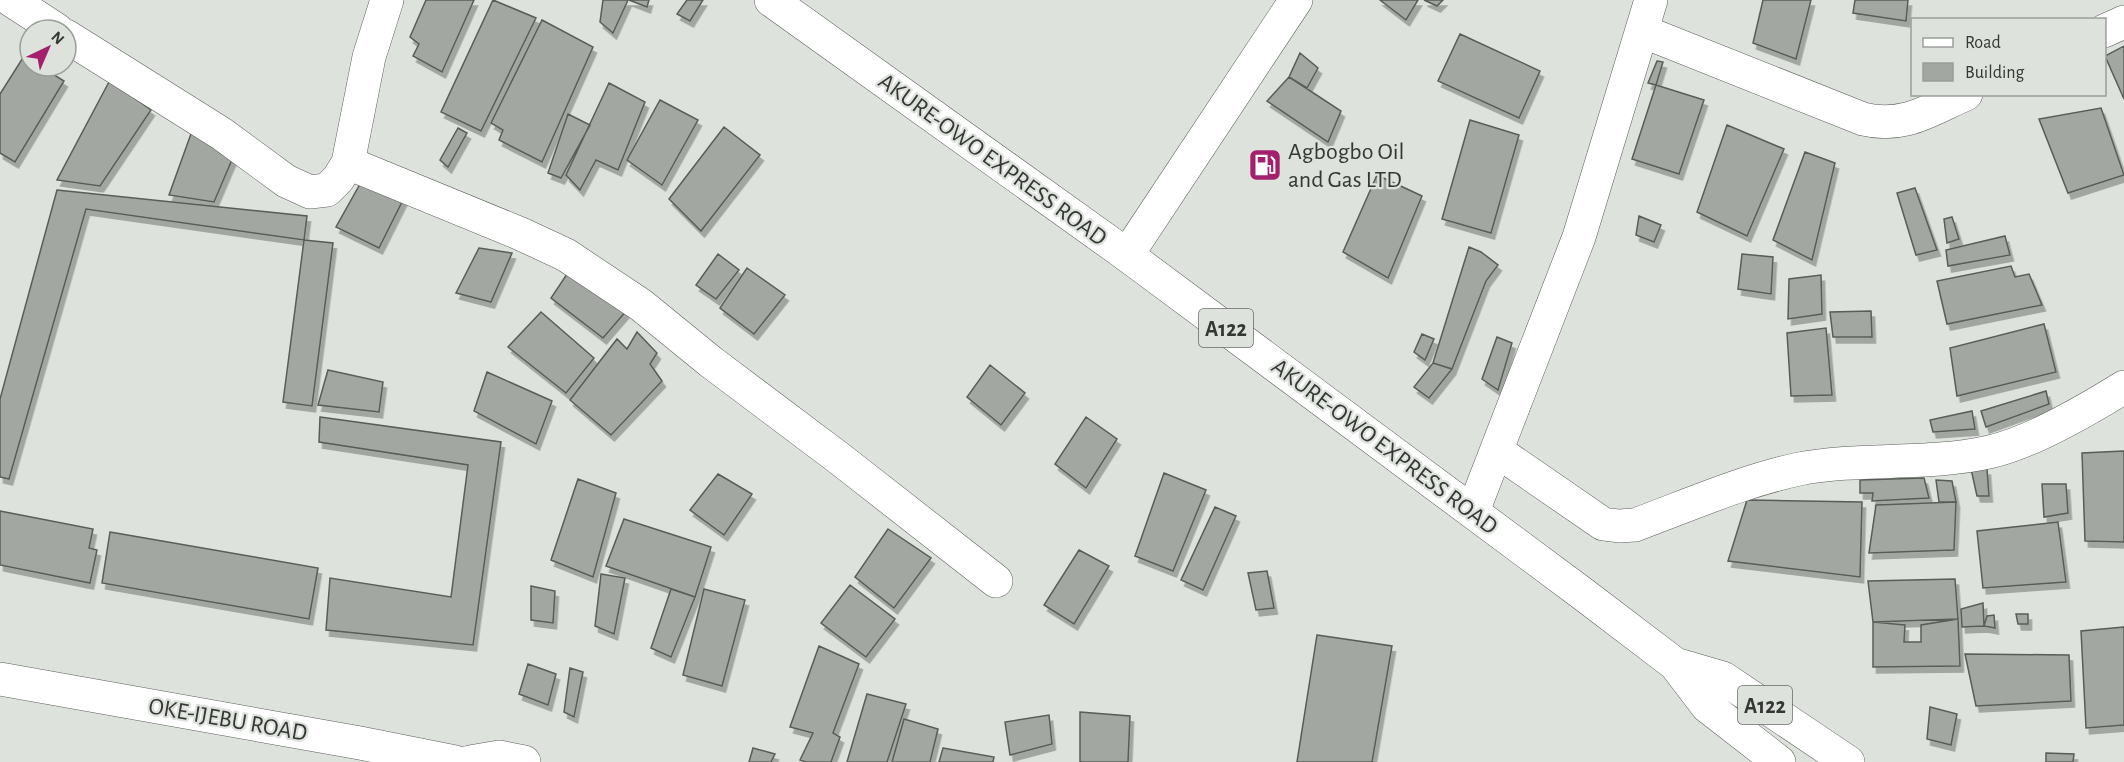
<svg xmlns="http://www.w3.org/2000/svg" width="2124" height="762" font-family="'Alegreya Sans',sans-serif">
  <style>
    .building { fill: #a2a7a1; stroke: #595d58; stroke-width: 1.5; filter: url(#shadow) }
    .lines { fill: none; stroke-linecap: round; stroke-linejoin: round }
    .minor-casing { stroke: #5b5f5a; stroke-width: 34 }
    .major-casing { stroke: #5b5f5a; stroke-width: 34 }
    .highway-casing { stroke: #5b5f5a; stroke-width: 34 }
    .minor { stroke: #fff; stroke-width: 33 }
    .major { stroke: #fff; stroke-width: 33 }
    .highway { stroke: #fff; stroke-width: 33 }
    .labels { text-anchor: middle; stroke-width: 4.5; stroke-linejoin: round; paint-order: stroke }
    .shield { fill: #dde2dc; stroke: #676a66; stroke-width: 1.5 }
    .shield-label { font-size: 22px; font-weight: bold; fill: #353734 }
    .poi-label { font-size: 24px; fill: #353734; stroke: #dde2dc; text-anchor: start }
    .street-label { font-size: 24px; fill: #353734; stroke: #dde2dc }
  </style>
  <defs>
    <filter id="shadow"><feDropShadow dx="3.5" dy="6" stdDeviation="0" flood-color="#0004"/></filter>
  </defs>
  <rect width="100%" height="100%" fill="#dde2dc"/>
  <!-- building -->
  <path class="building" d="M426,0H474L442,72L413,56L419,44L410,37Z
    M493,0L536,18L481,131L441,112Z
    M603,0H628L613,33L600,22Z
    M629,0H649L647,7Z
    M687,0H703L690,21L677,14Z
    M1380,0H1418L1406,20Z
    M1424,0H1443L1437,6Z
    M1763,0H1811L1796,59L1753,43Z
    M1855,0H1908L1906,21L1853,13Z
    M542,20L593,47L542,162L499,140L503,130L491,123Z
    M1460,34L1540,71L1519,118L1438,81Z
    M2124,46V99L2105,56Z
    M1300,53L1318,68L1307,88L1289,77Z
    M24,56L30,60V66H40L64,81L15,162L0,153V94Z
    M1657,61L1663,62L1656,85L1648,83Z
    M1289,77L1341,111L1328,142L1267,101Z
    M110,80L151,110L100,186L57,180Z
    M609,83L645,102L618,170L596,160L580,190L566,175Z
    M1656,85L1704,100L1679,174L1632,159Z
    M660,100L698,120L662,185L627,160Z
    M2101,108L2124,175L2068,193L2039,119Z
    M568,114L590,125L561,178L548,173Z
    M1470,120L1519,135L1491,233L1442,219Z
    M1727,125L1784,149L1747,236L1697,212Z
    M724,127L760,155L701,231L669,199Z
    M458,128L467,133L448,167L440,160Z
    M192,131L234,155L214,202L169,195Z
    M1805,152L1835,163L1812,260L1773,240Z
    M1377,175L1422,196L1388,278L1343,252Z
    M364,177L405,196L379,248L336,227Z
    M1915,188L1937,250L1916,255L1897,193Z
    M57,190L307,216L304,240L86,209L9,479L0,477V399Z
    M1639,216L1661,225L1654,242L1636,235Z
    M1952,217L1959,239L1947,243L1944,219Z
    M2005,236L2010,255L1948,266L1946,250Z
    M304,240L333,243L312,406L283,402Z
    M1469,247L1481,252L1498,265L1486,281L1452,369L1433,363Z
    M479,248L512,253L491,302L456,293Z
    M718,254L739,270L716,299L696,285Z
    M1742,254L1773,257L1771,294L1738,289Z
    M2011,266L2015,277L2029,274L2042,305L1947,324L1937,281Z
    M571,268L627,310L603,338L551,298Z
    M747,268L785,295L754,334L720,308Z
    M1821,275L1822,314L1788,319L1789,279Z
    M1871,311L1872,337H1833L1830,312Z
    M541,312L594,358L566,393L508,347Z
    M2044,324L2056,372L1957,396L1950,348Z
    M1826,328L1832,395L1791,396L1787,333Z
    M637,332L657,353L650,364L662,381L611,435L570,400L617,339L627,349Z
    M1422,334L1434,339L1425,360L1414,352Z
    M1497,337L1512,343L1498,390L1482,379Z
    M1433,363L1452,369L1429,398L1414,387Z
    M990,365L1025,393L1001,425L967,397Z
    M328,370L383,382L379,412L318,405Z
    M487,372L552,401L536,444L474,411Z
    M2046,391L2049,404L1986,427L1981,411Z
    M1972,411L1975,429L1933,432L1930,420Z
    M320,417L501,442L473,645L326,630L330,578L451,597L468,465L319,442Z
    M1086,417L1117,439L1086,488L1055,464Z
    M2124,451V542L2085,541L2082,453Z
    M1971,469H1987L1989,496H1977Z
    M1164,473L1206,490L1173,571L1135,556Z
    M718,474L752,494L724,535L690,510Z
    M1924,478L1929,498L1872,501L1873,493H1860V480Z
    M578,479L616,493L593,577L551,560Z
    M1936,480L1952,481L1956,502H1939Z
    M2042,484H2066L2068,513L2044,517Z
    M1747,500L1862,502L1860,577L1728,561Z
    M1956,502L1954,550L1869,553L1876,505Z
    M1215,507L1236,516L1203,590L1181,580Z
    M0,511L93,529L89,548L97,550L90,583L0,565Z
    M624,519L711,547L695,597L606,566Z
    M2058,522L2066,582L1983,588L1977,531Z
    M888,529L931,558L894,608L855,577Z
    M110,532L318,568L309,619L102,583Z
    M1079,550L1109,566L1074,624L1044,605Z
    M1267,571L1274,608L1256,610L1248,573Z
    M601,574L625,578L614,634L595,626Z
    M1955,579L1958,619L1873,622L1868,581Z
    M850,585L895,619L866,657L821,623Z
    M531,586L555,591L553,623L531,620Z
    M671,589L695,597L671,657L651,648Z
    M704,589L745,600L722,686L683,675Z
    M1983,603L1984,626L1962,627L1961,609Z
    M2016,614H2028V624H2018Z
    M1994,615L1995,628L1984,626L1987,616Z
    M1958,619L1960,666L1873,667V622L1905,625L1904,642H1921V625Z
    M2124,627V725L2086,728L2081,631Z
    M1317,635L1392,646L1372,762H1297Z
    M819,646L859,664L833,733L840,737L831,762H806L800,760L813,733L790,727Z
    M1965,654L2069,655L2071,701L1976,706Z
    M528,664L556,674L548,705L519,694Z
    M570,668L583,672L574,717L564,712Z
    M867,694L906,704L887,762H847Z
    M1930,707L1957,714L1951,745L1927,739Z
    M1080,712L1130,716L1128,762H1080Z
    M1049,715L1052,744L1010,755L1005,722Z
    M904,719L938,729L930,762H892Z
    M753,748L775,754L771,762H749Z
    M943,748L994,757L993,762H939Z
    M2046,753L2074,754L2073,762H2046Z"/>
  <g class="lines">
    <defs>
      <path id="minor" d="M11,0L57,30
        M1642,31L1863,119C1904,129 1929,110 1966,94
        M2104,31L2124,22
        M66,36L222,134L286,181L310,192L327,190L338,179L348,163L369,57L387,0
        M348,163L521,234L566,255L641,305L711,362L840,459L996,581
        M1127,255L1296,0
        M1497,451L1603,524L1619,526L1635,525C1689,505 1743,481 1799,469C1861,457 1928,466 1989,452C2031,443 2087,410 2124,387
        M1473,511L1579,237L1651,0"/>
      <path id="major" d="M0,679L360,743L455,762
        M470,762L499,757L524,762"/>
      <path id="highway" d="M771,0L1127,255L1583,594L1675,664L1707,706L1779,762
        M1675,664L1723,678L1848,762"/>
    </defs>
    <!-- minor casing -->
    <use href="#minor" class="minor-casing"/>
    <!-- major casing -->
    <use href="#major" class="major-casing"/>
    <!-- highway casing -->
    <use href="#highway" class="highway-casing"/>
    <!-- minor -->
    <use href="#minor" class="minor"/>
    <!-- major -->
    <use href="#major" class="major"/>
    <!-- highway -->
    <use href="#highway" class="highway"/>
  </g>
  <!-- icons -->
  <defs>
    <symbol id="fuel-square" viewBox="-11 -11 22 22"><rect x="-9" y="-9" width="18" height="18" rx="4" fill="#a3206e" stroke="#dde2dc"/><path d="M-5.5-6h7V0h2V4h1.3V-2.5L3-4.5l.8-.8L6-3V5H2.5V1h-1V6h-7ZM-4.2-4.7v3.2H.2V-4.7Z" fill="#fff"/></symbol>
  </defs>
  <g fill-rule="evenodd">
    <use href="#fuel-square" x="1246" y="146" width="38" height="38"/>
  </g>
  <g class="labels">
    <!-- shield labels -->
    <g class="shield">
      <rect x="1199" y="309" width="54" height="38" rx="4.5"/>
      <rect x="1738" y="686" width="54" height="38" rx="4.5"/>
    </g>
    <g class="shield-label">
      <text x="1226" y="336">A122</text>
      <text x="1765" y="713">A122</text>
    </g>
    <!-- poi labels -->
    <g class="poi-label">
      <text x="1288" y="159">Agbogbo Oil<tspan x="1288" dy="28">and Gas LTD</tspan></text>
    </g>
    <!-- street labels -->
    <g class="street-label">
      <text transform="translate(993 159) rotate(36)" y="8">AKURE-OWO EXPRESS ROAD</text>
      <text transform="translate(1385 446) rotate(37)" y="8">AKURE-OWO EXPRESS ROAD</text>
      <text transform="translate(228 719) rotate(10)" y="8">OKE-IJEBU ROAD</text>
    </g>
  </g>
  <!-- legend -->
  <rect x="1911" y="18" width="195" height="78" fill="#dde2dc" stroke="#9a9e99" stroke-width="1.5"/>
  <rect x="1923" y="38" width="30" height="9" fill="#ffffff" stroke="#9a9e99" stroke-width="1.5"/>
  <text x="1965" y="48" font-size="18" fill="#353734">Road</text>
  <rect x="1923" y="63" width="30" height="18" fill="#a2a7a1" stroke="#9a9e99" stroke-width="1.5"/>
  <text x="1965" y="78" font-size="18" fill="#353734">Building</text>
  <!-- north arrow -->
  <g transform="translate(48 48) rotate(44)"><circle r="28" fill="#dde2dc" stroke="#9a9e99" stroke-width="1.5"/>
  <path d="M0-4.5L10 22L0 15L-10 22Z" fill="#a3206e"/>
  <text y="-9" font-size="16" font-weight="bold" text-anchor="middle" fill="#353734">N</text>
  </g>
</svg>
